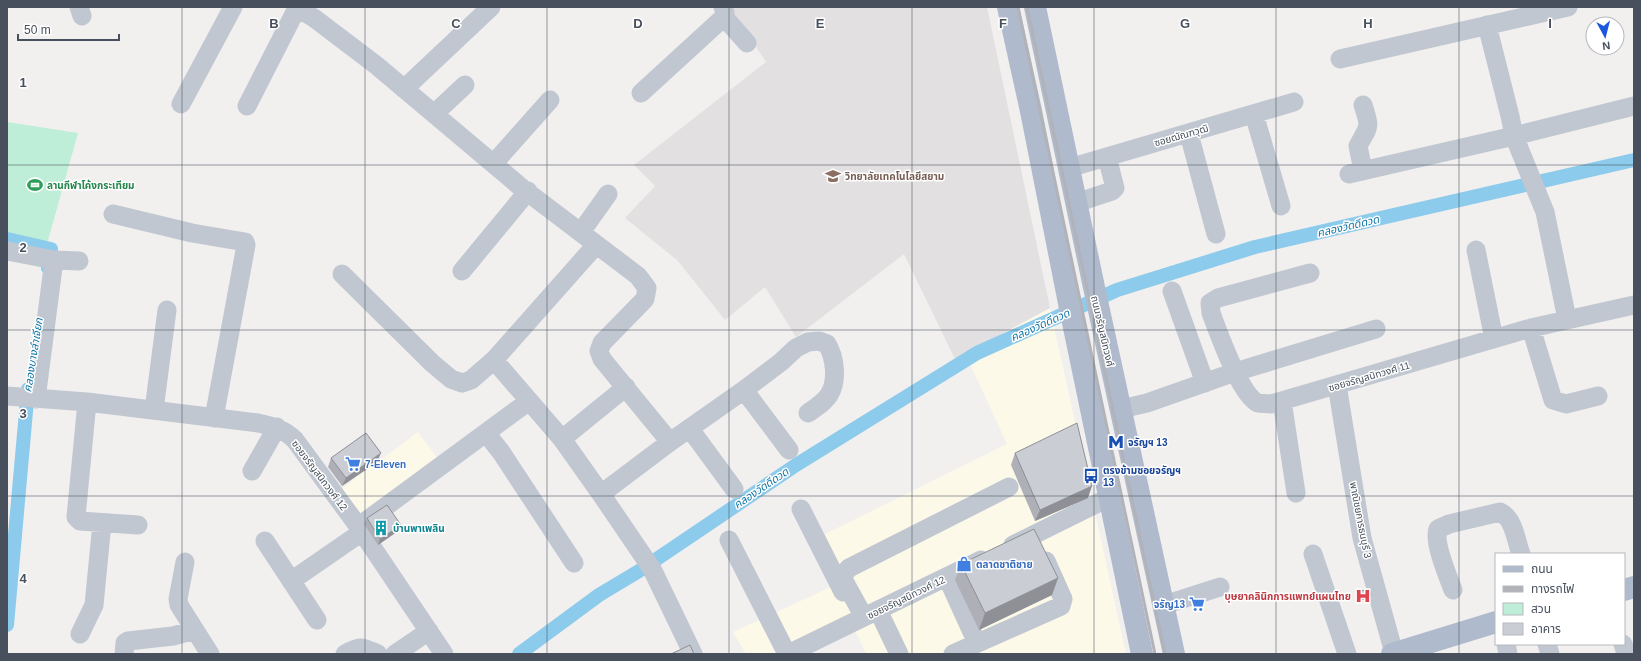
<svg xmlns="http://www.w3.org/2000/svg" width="1641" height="661" font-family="Helvetica,'Noto Sans Thai',sans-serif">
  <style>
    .commercial { fill: #fcf9e9 }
    .education { fill: #e3e0e1 }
    .green { fill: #beeed7 }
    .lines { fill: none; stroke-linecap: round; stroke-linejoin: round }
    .canal { stroke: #8ccbeb; stroke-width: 14 }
    .minor { stroke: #c0c7d1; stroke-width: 19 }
    .major { stroke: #afbbcd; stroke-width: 22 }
    .rail { stroke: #b1b3b9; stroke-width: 3 }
    .wall { fill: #afb0b7 }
    .shaded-wall { fill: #8e9095 }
    .building { fill: #cbcdd5; stroke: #8e9095 }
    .grid { fill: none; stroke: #47505c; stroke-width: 1; stroke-opacity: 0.55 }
    .labels { text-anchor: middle; stroke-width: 3; stroke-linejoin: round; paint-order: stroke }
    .street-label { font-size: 10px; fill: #47505c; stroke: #fff }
    .education-label { font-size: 10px; font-weight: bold; fill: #785e54; stroke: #fff; text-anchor: start }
    .leisure-label { font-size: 10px; font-weight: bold; fill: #27864d; stroke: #fff; text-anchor: start }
    .transit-label { font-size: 10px; font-weight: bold; fill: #164399; stroke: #fff; text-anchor: start }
    .shop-label { font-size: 10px; font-weight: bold; fill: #366cbe; stroke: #fff; text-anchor: start }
    .culture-label { font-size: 10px; font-weight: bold; fill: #0d838f; stroke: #fff; text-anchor: start }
    .health-label { font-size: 10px; font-weight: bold; fill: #be3a42; stroke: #fff; text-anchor: end }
    .water-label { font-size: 11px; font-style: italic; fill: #0e74a8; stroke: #fff }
    .grid-label { font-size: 13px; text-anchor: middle; font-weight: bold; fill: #47505c; stroke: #fff; stroke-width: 3; stroke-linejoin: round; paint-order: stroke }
  </style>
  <rect width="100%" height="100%" fill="#f2efef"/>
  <!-- commercial -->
  <path class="commercial" d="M1050,308L1126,654H866L855,630L805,654H746L733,632L833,586L811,541L1007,444L965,353Z
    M418,432L438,459L360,516L340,490Z"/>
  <!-- education -->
  <path class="education" d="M729,7H987L1050,308L955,359L904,254L796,337L765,287L725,320L678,261L625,218L655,186L634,165L766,62Z"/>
  <!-- green -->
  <path class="green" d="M7,122L78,133L47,244L7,236Z"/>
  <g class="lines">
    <!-- canal -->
    <path class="canal" d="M7,239L51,249L48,268
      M7,625L28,389
      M519,654L599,595L639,571L796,465L977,353L1117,290L1255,247L1634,160"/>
    <!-- minor -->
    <path class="minor" d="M79,7L82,16
      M296,7L314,18L376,65L522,188L638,276L647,288L645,299L602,343L599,351L602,359L670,442
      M724,17L747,43
      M1487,25L1510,116L1514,136L1545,212L1567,319
      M1340,59L1568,7
      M404,89L491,7
      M641,93L724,17L725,13L723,7
      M181,104L233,7
      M247,106L297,8
      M435,113L465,85
      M1254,114L1281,206
      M1189,134L1216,234
      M494,163L550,100
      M1069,168L1294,102
      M1363,171L1358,146C1369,125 1371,129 1363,105
      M1349,174L1514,136L1634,106
      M1076,203L1112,191L1115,188L1107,157
      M113,214L192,233L245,242L246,245L214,418
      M581,232L608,194
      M1476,250L1494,339
      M7,251L54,260L36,399
      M54,260L79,261
      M462,271L528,191
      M1310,273L1218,298L1210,303L1211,313C1218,331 1240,395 1258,403C1261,404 1267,403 1271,404L1531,328L1634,305
      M342,274L432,363L451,379L462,383L471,380L494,360L596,245
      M1172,291L1205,383
      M1531,328L1553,400L1566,404L1598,396
      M494,360L562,439L601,494L652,569L693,654
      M1337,385L1362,538L1394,653
      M744,390L789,450
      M7,396L87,402L258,423C273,426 284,429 295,440L358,526L444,654
      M1282,401L1296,493
      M87,402L76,517L80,521L138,525
      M1121,409L1147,403L1235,372L1376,329
      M154,410L167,310
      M690,429L734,489
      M486,433L501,452L574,563
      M562,439L626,387
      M252,471L277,427
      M601,494L670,442L744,390L781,362L796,348L808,342L819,341L827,344C835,357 838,381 829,395C824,403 815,408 808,413
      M801,509L843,592
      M366,521L529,401
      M729,540L787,654
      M265,541L317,620
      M1013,545L1110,497
      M1313,554L1347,654
      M185,562L178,599L179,605L210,654
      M947,577L977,643
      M291,581L362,532
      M1453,590C1448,576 1433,542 1438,529L1449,524L1500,512C1514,518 1516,541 1521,554
      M1164,605L1220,587
      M878,610L899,654
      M864,617L843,579V575L849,568L1009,487
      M80,634L94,605L102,523
      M1506,644L1508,654
      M1547,644L1550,654
      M1623,644L1626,654
      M124,654L125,643L128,641L173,636L195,630
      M345,654C361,645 362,647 378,654
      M395,654L429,631
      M788,654L981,560
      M953,654L1061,606L1063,599L1046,561"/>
    <!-- major -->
    <path class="major" d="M1008,7L1031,111L1070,308L1142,654
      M1035,7L1095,292L1174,654
      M1624,590L1634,587
      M1392,654L1496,622"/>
    <!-- rail -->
    <path class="rail" d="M1018,7L1155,654
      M1027,7L1165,654"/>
  </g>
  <!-- wall -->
  <path class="wall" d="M1015,453L1088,498L1035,521L1011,465Z
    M331,458L377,462L342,486L328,467Z
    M367,518L398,531L378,545L364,524Z
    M961,564L1058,578L1052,595L979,630L955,580Z
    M1357,592L1370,598L1357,601L1356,595Z"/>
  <!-- shaded-wall -->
  <path class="shaded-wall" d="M381,453L377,462L342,486L346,478Z
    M1092,486L1088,498L1035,521L1040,510Z
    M401,525L398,531L378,545L380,539Z
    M1058,578L1052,595L979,630L985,613Z
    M1371,595L1370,598L1357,601L1358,598Z"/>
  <!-- building -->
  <path class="building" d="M1077,423L1092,486L1040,510L1015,453Z
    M366,433L381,453L346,478L331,458Z
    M387,505L401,525L380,539L367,518Z
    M1034,529L1058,578L985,613L961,564Z
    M1369,589L1371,595L1358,598L1357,592Z
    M690,645L694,654H671Z"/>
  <!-- grid -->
  <path class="grid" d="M182,7V654M365,7V654M547,7V654M729,7V654M912,7V654M1094,7V654M1276,7V654M1459,7V654M7,165H1634M7,330H1634M7,496H1634"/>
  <!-- icons -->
  <defs>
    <symbol id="university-bare" viewBox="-9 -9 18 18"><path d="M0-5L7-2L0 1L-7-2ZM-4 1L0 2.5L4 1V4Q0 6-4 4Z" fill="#8d6e63" stroke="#fff" stroke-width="2.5" paint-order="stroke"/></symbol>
    <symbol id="stadium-bare" viewBox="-9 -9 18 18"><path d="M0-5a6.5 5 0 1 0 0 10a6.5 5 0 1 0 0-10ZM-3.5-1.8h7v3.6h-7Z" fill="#2e9e5b" stroke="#fff" stroke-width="2.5" paint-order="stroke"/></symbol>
    <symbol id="metro-bare" viewBox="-9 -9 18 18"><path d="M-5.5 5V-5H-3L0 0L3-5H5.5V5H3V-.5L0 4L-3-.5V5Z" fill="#1a4fb4" stroke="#fff" stroke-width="2.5" paint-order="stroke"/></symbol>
    <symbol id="supermarket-bare" viewBox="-9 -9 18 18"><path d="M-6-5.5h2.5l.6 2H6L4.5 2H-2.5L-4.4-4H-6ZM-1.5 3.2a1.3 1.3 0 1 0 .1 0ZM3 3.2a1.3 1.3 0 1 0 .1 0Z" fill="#3f7fe0" stroke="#fff" stroke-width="2.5" paint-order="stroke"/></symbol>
    <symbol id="bus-bare" viewBox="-9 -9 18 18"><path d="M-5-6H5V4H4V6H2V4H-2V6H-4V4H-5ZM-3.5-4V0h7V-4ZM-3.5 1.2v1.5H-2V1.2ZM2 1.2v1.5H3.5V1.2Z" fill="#1a4fb4" stroke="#fff" stroke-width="2.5" paint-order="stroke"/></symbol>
    <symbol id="building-bare" viewBox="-9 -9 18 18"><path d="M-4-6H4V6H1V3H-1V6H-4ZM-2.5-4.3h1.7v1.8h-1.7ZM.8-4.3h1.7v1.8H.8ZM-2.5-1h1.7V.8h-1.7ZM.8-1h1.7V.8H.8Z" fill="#0f9aa8" stroke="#fff" stroke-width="2.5" paint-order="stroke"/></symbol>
    <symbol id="shop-bare" viewBox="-9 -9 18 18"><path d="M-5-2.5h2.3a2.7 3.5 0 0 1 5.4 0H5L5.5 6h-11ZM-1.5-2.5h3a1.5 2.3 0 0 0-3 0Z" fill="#3f7fe0" stroke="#fff" stroke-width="2.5" paint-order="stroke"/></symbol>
    <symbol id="hospital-bare" viewBox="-9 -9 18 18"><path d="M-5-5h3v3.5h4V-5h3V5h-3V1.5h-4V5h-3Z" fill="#e0444e" stroke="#fff" stroke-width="2.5" paint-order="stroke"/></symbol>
  </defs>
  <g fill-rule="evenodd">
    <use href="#university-bare" x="822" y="165" width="22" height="22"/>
    <use href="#stadium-bare" x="24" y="174" width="22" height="22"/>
    <use href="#metro-bare" x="1105" y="431" width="22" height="22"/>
    <use href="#supermarket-bare" x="342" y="453" width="22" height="22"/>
    <use href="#bus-bare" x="1080" y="465" width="22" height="22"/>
    <use href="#building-bare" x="370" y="517" width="22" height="22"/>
    <use href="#shop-bare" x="953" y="553" width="22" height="22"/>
    <use href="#hospital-bare" x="1352" y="585" width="22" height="22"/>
    <use href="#supermarket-bare" x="1186" y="593" width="22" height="22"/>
  </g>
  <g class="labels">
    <!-- street labels -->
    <g class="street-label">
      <text transform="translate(1181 135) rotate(-16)" y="4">ซอยฒัณฑวุฒิ</text>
      <text transform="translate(1103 331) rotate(77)" y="4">ถนนจรัญสนิทวงศ์</text>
      <text transform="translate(1369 376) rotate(-16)" y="4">ซอยจรัญสนิทวงศ์ 11</text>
      <text transform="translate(320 475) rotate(53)" y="4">ซอยจรัญสนิทวงศ์ 12</text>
      <text transform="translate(1361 520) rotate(79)" y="4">พาณิชยการธนบุรี 3</text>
      <text transform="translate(906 597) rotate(-26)" y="4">ซอยจรัญสนิทวงศ์ 12</text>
    </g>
    <!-- education labels -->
    <g class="education-label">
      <text x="845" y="180">วิทยาลัยเทคโนโลยีสยาม</text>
    </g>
    <!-- leisure labels -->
    <g class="leisure-label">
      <text x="47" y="189">ลานกีฬาโค้งกระเทียม</text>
    </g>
    <!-- transit labels -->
    <g class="transit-label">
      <text x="1128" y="446">จรัญฯ 13</text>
      <text x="1103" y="474">ตรงข้ามซอยจรัญฯ<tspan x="1103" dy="12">13</tspan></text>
    </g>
    <!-- shop labels -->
    <g class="shop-label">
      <text x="365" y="468">7-Eleven</text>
      <text x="976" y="568">ตลาดชาติชาย</text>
      <text x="1185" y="608" text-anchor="end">จรัญ13</text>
    </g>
    <!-- culture labels -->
    <g class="culture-label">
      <text x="393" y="532">บ้านพาเพลิน</text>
    </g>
    <!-- health labels -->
    <g class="health-label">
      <text x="1351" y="600">บุษยาคลินิกการแพทย์แผนไทย</text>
    </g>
    <!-- water labels -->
    <g class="water-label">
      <text transform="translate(1348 226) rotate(-13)" y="4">คลองวัดดีดวด</text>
      <text transform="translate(1040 325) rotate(-24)" y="4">คลองวัดดีดวด</text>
      <text transform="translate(33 355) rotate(-81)" y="4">คลองบางลำเจียก</text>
      <text transform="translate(761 488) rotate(-34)" y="4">คลองวัดดีดวด</text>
    </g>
  </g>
  <g class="grid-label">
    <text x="274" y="28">B</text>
    <text x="456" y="28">C</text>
    <text x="638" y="28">D</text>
    <text x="820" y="28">E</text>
    <text x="1003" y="28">F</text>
    <text x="1185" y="28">G</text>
    <text x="1368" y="28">H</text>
    <text x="1550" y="28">I</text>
    <text x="23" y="87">1</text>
    <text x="23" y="252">2</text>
    <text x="23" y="418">3</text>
    <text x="23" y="583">4</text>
  </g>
  <!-- border -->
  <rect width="1641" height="661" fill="none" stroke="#47505c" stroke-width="16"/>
  <!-- legend -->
  <rect x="1495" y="553" width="130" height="92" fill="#ffffff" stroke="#b5b9be"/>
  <rect x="1503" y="566" width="20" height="6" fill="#afbbcd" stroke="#b5b9be"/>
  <text x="1531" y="573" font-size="12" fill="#47505c">ถนน</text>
  <rect x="1503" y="586" width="20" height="6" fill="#b1b3b9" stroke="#b5b9be"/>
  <text x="1531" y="593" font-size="12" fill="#47505c">ทางรถไฟ</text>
  <rect x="1503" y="603" width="20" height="12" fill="#beeed7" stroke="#b5b9be"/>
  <text x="1531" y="613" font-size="12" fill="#47505c">สวน</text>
  <rect x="1503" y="623" width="20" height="12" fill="#cbcdd5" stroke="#b5b9be"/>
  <text x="1531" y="633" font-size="12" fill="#47505c">อาคาร</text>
  <!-- north arrow -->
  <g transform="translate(1605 36) rotate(173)"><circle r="19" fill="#ffffff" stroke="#b5b9be"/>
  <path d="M0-3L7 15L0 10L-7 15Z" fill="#1b58df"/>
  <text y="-6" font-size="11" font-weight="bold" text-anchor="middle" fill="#47505c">N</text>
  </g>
  <!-- scale -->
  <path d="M18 34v6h101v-6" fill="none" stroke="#47505c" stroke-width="2"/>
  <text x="24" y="34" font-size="12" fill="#47505c" stroke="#ffffff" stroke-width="3" paint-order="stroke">50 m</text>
</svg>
